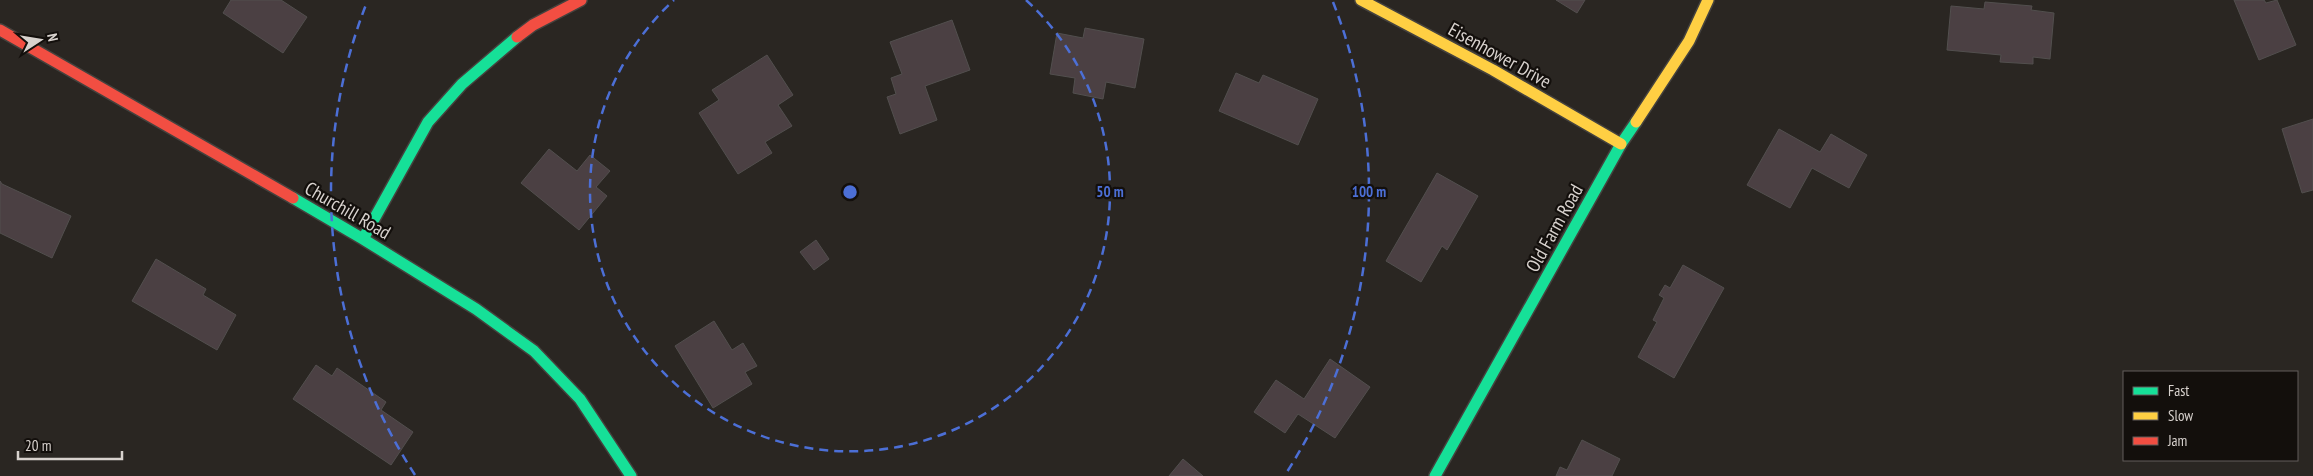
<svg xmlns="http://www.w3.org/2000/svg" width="2313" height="476" font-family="'PT Sans Narrow',sans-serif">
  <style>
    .building { fill: #4b4043; stroke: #524f4e }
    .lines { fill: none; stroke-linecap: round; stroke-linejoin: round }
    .fast-casing { stroke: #45423e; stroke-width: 14 }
    .slow-casing { stroke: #45423e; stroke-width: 14 }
    .jam-casing { stroke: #45423e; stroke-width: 14 }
    .fast { stroke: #16e098; stroke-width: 11 }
    .slow { stroke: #ffcf43; stroke-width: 11 }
    .jam { stroke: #f24e42; stroke-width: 11 }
    .ring { fill: none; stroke: #4c6fd6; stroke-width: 2.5; stroke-dasharray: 9 6 }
    .labels { text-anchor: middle; stroke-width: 4.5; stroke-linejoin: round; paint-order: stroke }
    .street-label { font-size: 19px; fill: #d8d2ce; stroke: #130f0c }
    .centre { fill: #4c6fd6; stroke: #130f0c; stroke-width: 2.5 }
    .ring-label { font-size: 15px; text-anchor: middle; font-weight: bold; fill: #4c6fd6; stroke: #130f0c; stroke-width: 4.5; stroke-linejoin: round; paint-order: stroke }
  </style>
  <rect width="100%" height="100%" fill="#2a2622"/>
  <!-- building -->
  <path class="building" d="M231,0H281L307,17L283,53L223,13Z
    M1556,0H1585L1577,13Z
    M2234,0H2264L2266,3L2277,0L2296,45L2259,60Z
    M1985,2L2032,6L2031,10L2054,13L2050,59L2033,57V64L2000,62L2001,55L1947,50L1951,6L1984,9Z
    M952,20L970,70L925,86L937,120L900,134L887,97L896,94L891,78L902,74L890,42Z
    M1085,28L1144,39L1135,88L1106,82L1103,99L1073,93L1075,78L1050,74L1057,33L1083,38Z
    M767,55L793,95L778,105L792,126L765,142L772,153L738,174L699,113L719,100L712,90Z
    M1236,73L1259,83L1263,75L1318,99L1298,145L1219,111Z
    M2313,119V190L2302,193L2282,129Z
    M1779,129L1820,152L1831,134L1867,155L1849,188L1812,168L1790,208L1747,185Z
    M549,149L577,171L590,155L610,171L596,187L607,196L579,230L521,183Z
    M1437,173L1478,196L1447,250L1442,246L1421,282L1386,261Z
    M0,181L2,184L71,216L52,258L0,233Z
    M816,240L829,259L814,270L800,252Z
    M156,259L206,289L203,295L236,315L217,350L132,301Z
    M1683,265L1724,288L1674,378L1638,357L1657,322L1653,320L1664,298L1659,295L1665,285L1670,288Z
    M714,321L732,350L743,343L757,366L745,372L752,384L713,408L675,346Z
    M1330,359L1370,387L1335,438L1298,414L1285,433L1254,412L1276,380L1304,399Z
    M316,365L332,376L337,368L386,402L381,410L413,432L391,465L293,399Z
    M1582,440L1620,459L1612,476H1556L1560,467L1567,470Z
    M1183,459L1203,476H1169Z"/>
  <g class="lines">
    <defs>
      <path id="fast" d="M293,198L363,239L476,309L534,351L580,399L631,476
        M363,239L428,122L462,84L517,37
        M1435,476L1621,144L1636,122"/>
      <path id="slow" d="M1361,0L1493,70L1621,144
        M1636,122L1689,41L1708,0"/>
      <path id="jam" d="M0,30L293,198
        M517,37L533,25L581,0"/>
    </defs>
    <!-- fast casing -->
    <use href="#fast" class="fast-casing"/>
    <!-- slow casing -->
    <use href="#slow" class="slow-casing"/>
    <!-- jam casing -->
    <use href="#jam" class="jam-casing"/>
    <!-- fast -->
    <use href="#fast" class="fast"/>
    <!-- slow -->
    <use href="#slow" class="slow"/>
    <!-- jam -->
    <use href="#jam" class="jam"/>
  </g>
  <!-- distance rings -->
  <g class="ring">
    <path d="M1026 0A260 260 0 1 1 674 0"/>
    <path d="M415 475A519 519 0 0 1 367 2M1333 2A519 519 0 0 1 1285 475"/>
  </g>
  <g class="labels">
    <!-- street labels -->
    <g class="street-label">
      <text transform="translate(1500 55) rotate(29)" y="7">Eisenhower Drive</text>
      <text transform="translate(348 210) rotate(30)" y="7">Churchill Road</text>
      <text transform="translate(1554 228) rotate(-61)" y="7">Old Farm Road</text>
    </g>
  </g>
  <circle cx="850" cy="192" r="8" class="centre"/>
  <g class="ring-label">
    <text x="1110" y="197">50 m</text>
    <text x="1369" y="197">100 m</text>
  </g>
  <!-- legend -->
  <rect x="2123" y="371" width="175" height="90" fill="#130f0c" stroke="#625d5a"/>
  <rect x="2133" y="387" width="25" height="8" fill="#16e098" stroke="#625d5a"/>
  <text x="2168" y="396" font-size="15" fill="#d8d2ce">Fast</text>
  <rect x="2133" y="412" width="25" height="8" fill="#ffcf43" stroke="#625d5a"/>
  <text x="2168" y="421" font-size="15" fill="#d8d2ce">Slow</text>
  <rect x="2133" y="437" width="25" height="8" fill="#f24e42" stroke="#625d5a"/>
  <text x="2168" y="446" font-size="15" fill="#d8d2ce">Jam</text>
  <!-- north arrow -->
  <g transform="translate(40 40) rotate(78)" stroke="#130f0c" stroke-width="4" paint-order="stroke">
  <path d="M0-4L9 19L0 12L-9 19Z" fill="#d8d2ce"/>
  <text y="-8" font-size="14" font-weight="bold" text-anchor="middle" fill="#d8d2ce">N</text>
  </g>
  <!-- scale -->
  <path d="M18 451v8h104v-8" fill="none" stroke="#d8d2ce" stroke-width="2.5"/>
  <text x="25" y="451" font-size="15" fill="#d8d2ce" stroke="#130f0c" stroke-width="4" paint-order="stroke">20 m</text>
</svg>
